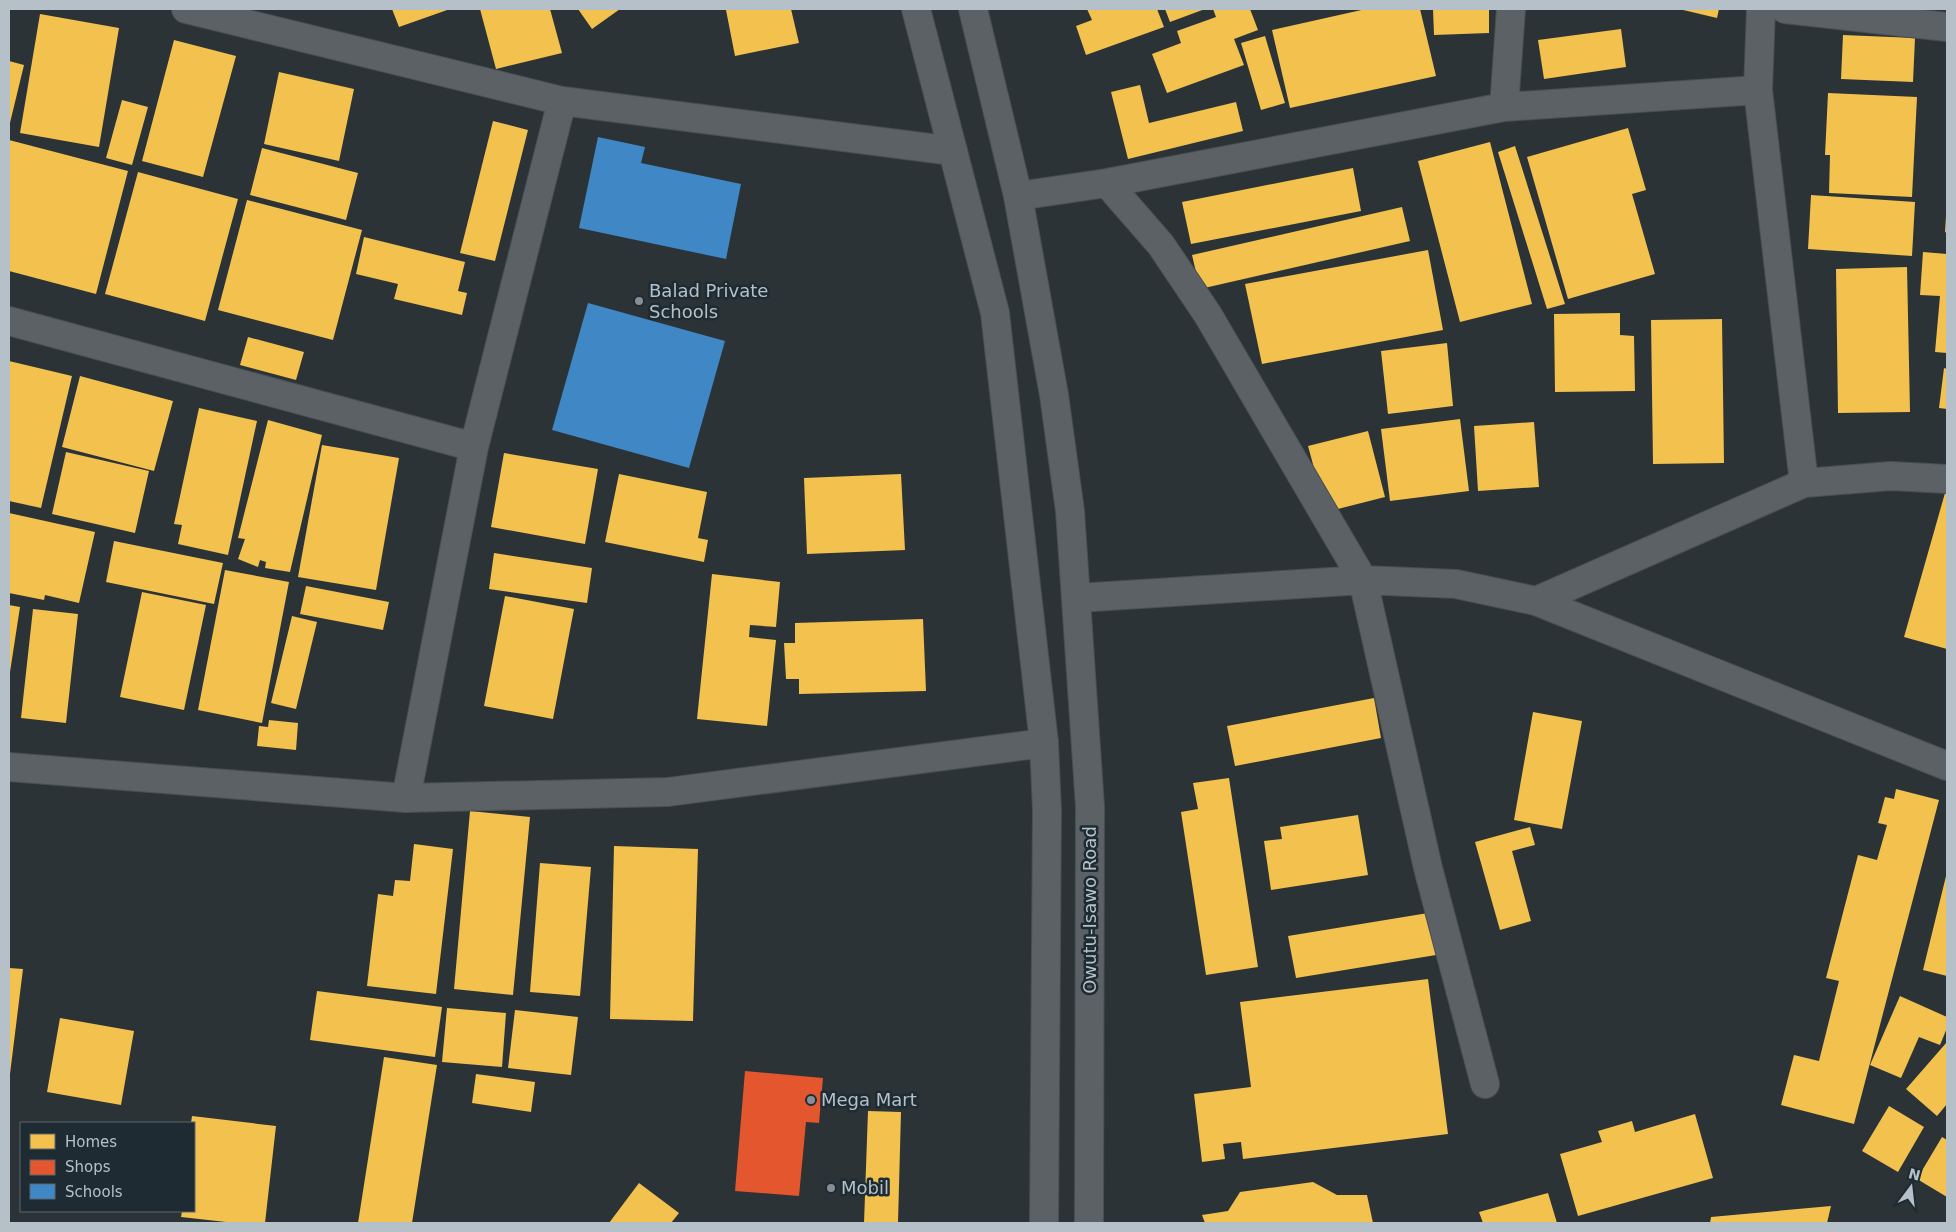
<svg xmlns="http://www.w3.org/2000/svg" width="1956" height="1232" font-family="'DejaVu Sans',sans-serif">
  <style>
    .homes { fill: #f2c14e }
    .shops { fill: #e4572e }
    .schools { fill: #3f88c5 }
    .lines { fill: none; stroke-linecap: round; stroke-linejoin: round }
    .minor-casing { stroke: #484f52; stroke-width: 30 }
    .tertiary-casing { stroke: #484f52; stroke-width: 30 }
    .minor { stroke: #5b6165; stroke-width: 28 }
    .tertiary { stroke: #5b6165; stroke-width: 28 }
    .poi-dot { fill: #858f95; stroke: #1e2b32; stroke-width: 2 }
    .labels { text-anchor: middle; stroke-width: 5; stroke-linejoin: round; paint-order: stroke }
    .poi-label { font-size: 18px; fill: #b5c0c8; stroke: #1e2b32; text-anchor: start }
    .street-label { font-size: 18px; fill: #b5c0c8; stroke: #1e2b32 }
  </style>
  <rect width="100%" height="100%" fill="#2b3337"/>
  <!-- homes -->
  <path class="homes" d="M392,9H450L399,27Z
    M480,9H550L562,53L496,69Z
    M578,9H620L592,29Z
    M734,9H791L799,43L735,56L726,10Z
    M1087,9H1157L1164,27L1086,55L1076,26L1092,20Z
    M1165,9H1205L1170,22Z
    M1213,9H1250L1258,30L1234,39L1244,65L1167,93L1152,54L1181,43L1177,31L1216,17Z
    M1366,9H1420L1436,76L1290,108L1272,30Z
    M1433,9H1489V33L1434,35Z
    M1679,9H1719L1717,18Z
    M40,14L119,28L99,147L20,133Z
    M1621,29L1626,67L1544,79L1538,40Z
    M1843,35L1915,38L1913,82L1841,79Z
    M1265,36L1285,103L1261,110L1241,43Z
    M174,40L236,56L203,177L142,161Z
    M9,61L24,65L9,127Z
    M279,72L354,89L339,161L264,144Z
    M1140,85L1149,123L1236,102L1243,131L1128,159L1111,92Z
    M1828,93L1917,97L1912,197L1829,193L1830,155H1825Z
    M122,100L148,107L132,165L106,158Z
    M493,121L528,130L495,261L460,253Z
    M1628,128L1646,190L1632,194L1655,274L1568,299L1527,157Z
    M9,140L128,171L96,294L9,271Z
    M1490,142L1532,304L1460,322L1418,161Z
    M1515,146L1565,304L1547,309L1498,152Z
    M262,148L358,173L346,220L250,195Z
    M1353,168L1361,211L1191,244L1182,202Z
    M138,172L238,199L205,321L105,294Z
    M1811,195L1915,202L1912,256L1808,249Z
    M247,200L362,230L333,340L218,310Z
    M1402,207L1410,241L1200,289L1192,255Z
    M1946,216H1947V233L1945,232Z
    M364,237L465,262L458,291L467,293L462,315L394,299L398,284L356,274Z
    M1428,250L1443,330L1262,364L1245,284Z
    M1923,252L1947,254V353L1935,352L1940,296L1920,295Z
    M1907,267L1910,412L1838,413L1836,269Z
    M1620,313V335L1634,336L1635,391L1555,392L1554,314Z
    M1722,319L1724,463L1653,464L1651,320Z
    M248,337L304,352L296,380L240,365Z
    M1447,343L1453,406L1388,414L1381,351Z
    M9,361L72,376L41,508L9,501Z
    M1944,368L1947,369V409L1939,408Z
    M80,376L173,401L154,471L62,447Z
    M199,408L257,421L228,555L178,544L182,525L174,524Z
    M1460,419L1469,491L1390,501L1381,429Z
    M268,420L322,435L290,572L265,568L266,562L260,560L258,567L238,559L245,539L238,538Z
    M1534,422L1539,487L1478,491L1474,426Z
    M1368,431L1385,497L1326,512L1308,446Z
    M322,445L399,458L376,590L298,577Z
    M66,452L149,471L135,533L52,514Z
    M504,453L598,469L585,544L491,527Z
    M619,474L707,492L698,538L708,540L704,562L605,542Z
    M901,474L905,550L807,554L804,478Z
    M1947,486V649L1904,637Z
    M9,513L95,532L79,603L45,595L44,600L9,593Z
    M114,541L223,563L214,604L106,582Z
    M494,553L592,568L587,603L489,589Z
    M225,570L289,582L262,723L198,710Z
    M712,574L780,582L776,627L750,625L749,637L776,640L767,726L697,719Z
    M306,586L389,602L383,630L300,614Z
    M142,592L206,605L184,710L120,697Z
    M505,596L574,609L553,719L484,706Z
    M9,605L20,607L10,672H9Z
    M33,609L78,614L66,723L21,718Z
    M292,616L317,622L296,709L271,703Z
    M923,619L926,691L799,694V679H786L784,643H795V623Z
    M1374,698L1381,738L1235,766L1227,726Z
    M1533,712L1582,721L1562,829L1514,820Z
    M269,720L298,723L296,750L257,746L259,726L268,727Z
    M1229,778L1258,967L1206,975L1181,812L1198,809L1193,783Z
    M1896,789L1939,800L1854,1124L1781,1105L1794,1055L1819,1061L1839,981L1826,978L1858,855L1877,860L1887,825L1878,823L1885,797L1894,799Z
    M470,811L530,817L513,995L454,989Z
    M1358,815L1368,875L1271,890L1264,841L1282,839L1280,827Z
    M1530,827L1535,845L1512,851L1531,921L1500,930L1475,842Z
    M414,844L453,849L436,994L367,986L378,894L393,896L395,880L410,881Z
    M614,846L698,849L693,1021L610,1019Z
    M540,863L591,867L580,996L530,992Z
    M1947,872V976L1923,970Z
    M1428,913L1436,955L1296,978L1288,936Z
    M9,968L23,969L10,1074L9,1073Z
    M1428,979L1448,1134L1243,1159L1241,1142L1223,1144L1225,1159L1202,1162L1194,1094L1251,1087L1240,1002Z
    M317,991L442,1007L435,1057L310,1040Z
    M1900,996L1947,1017V1028L1940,1045L1919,1037L1901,1078L1870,1065Z
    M447,1008L506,1013L502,1067L442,1062Z
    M515,1010L578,1017L571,1075L508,1068Z
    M60,1018L134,1031L121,1105L47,1092Z
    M1947,1042V1104L1937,1116L1906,1089Z
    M384,1057L437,1065L412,1223H358Z
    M476,1074L535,1082L531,1112L472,1103Z
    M1889,1106L1924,1127L1898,1172L1862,1151Z
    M868,1111L901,1112L898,1223H864Z
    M1695,1114L1713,1178L1578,1216L1560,1154L1602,1142L1598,1131L1632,1121L1635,1132Z
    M192,1116L276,1126L265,1223H235L181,1217L182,1211H194V1123H191Z
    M1942,1137L1947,1140V1197L1917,1179Z
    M1313,1182L1337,1195H1367L1373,1223H1205L1202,1215L1228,1211L1240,1192Z
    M639,1183L679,1213L671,1223H609Z
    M1548,1193L1557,1223H1483L1479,1212Z
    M1831,1206L1827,1223H1710L1711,1217Z"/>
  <!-- shops -->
  <path class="shops" d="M745,1071L823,1078L819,1123L806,1122L799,1196L735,1191Z"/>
  <!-- schools -->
  <path class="schools" d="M598,137L645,147L641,163L741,184L726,259L579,228Z
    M588,303L725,341L689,468L552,430Z"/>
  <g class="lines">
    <defs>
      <path id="minor" d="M186,9L562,101L953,151
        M1761,9L1758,90L1804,483
        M1785,9L1947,27
        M1504,107L1511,9
        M1107,183L1161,245L1208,315L1363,580L1428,868L1485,1084
        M1018,196L1107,183L1504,107L1758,90
        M9,321L474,447
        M1077,598L1363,580L1456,584L1536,601L1947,766
        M1536,601L1804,483L1891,476L1947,479
        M9,767L406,798L668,792L1044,743
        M406,798L474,447L562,101"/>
      <path id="tertiary" d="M916,9L995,313L1044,743L1047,811L1044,1223
        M973,9L1018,196L1054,395L1070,511L1090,807L1089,1223"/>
    </defs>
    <!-- minor casing -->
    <use href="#minor" class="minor-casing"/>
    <!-- tertiary casing -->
    <use href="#tertiary" class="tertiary-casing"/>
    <!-- minor -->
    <use href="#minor" class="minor"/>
    <!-- tertiary -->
    <use href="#tertiary" class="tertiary"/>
  </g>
  <!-- markers -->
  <g class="poi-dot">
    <circle cx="639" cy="301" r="5"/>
    <circle cx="811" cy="1100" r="5"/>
    <circle cx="831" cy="1188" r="5"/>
  </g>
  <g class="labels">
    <!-- poi labels -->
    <g class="poi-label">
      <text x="649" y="297">Balad Private<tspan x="649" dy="21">Schools</tspan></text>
      <text x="821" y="1106">Mega Mart</text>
      <text x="841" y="1194">Mobil</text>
    </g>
    <!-- street labels -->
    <g class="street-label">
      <text transform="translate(1090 910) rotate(-90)" y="6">Owutu-Isawo Road</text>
    </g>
  </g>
  <!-- border -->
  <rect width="1956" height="1232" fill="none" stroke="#b5c0c8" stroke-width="20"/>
  <!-- legend -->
  <rect x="20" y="1122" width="175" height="90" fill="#1e2b32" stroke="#5a676e"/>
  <rect x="30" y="1134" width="25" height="15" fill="#f2c14e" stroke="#5a676e"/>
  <text x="65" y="1147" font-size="15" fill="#b5c0c8">Homes</text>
  <rect x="30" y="1160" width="25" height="15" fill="#e4572e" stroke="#5a676e"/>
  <text x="65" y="1172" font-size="15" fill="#b5c0c8">Shops</text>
  <rect x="30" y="1184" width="25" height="15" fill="#3f88c5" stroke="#5a676e"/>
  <text x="65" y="1197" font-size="15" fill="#b5c0c8">Schools</text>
  <!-- north arrow -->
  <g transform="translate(1911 1187) rotate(15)" stroke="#1e2b32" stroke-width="4" paint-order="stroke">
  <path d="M0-4L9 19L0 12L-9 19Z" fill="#b5c0c8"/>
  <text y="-8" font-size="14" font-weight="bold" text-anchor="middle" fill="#b5c0c8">N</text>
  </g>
</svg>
